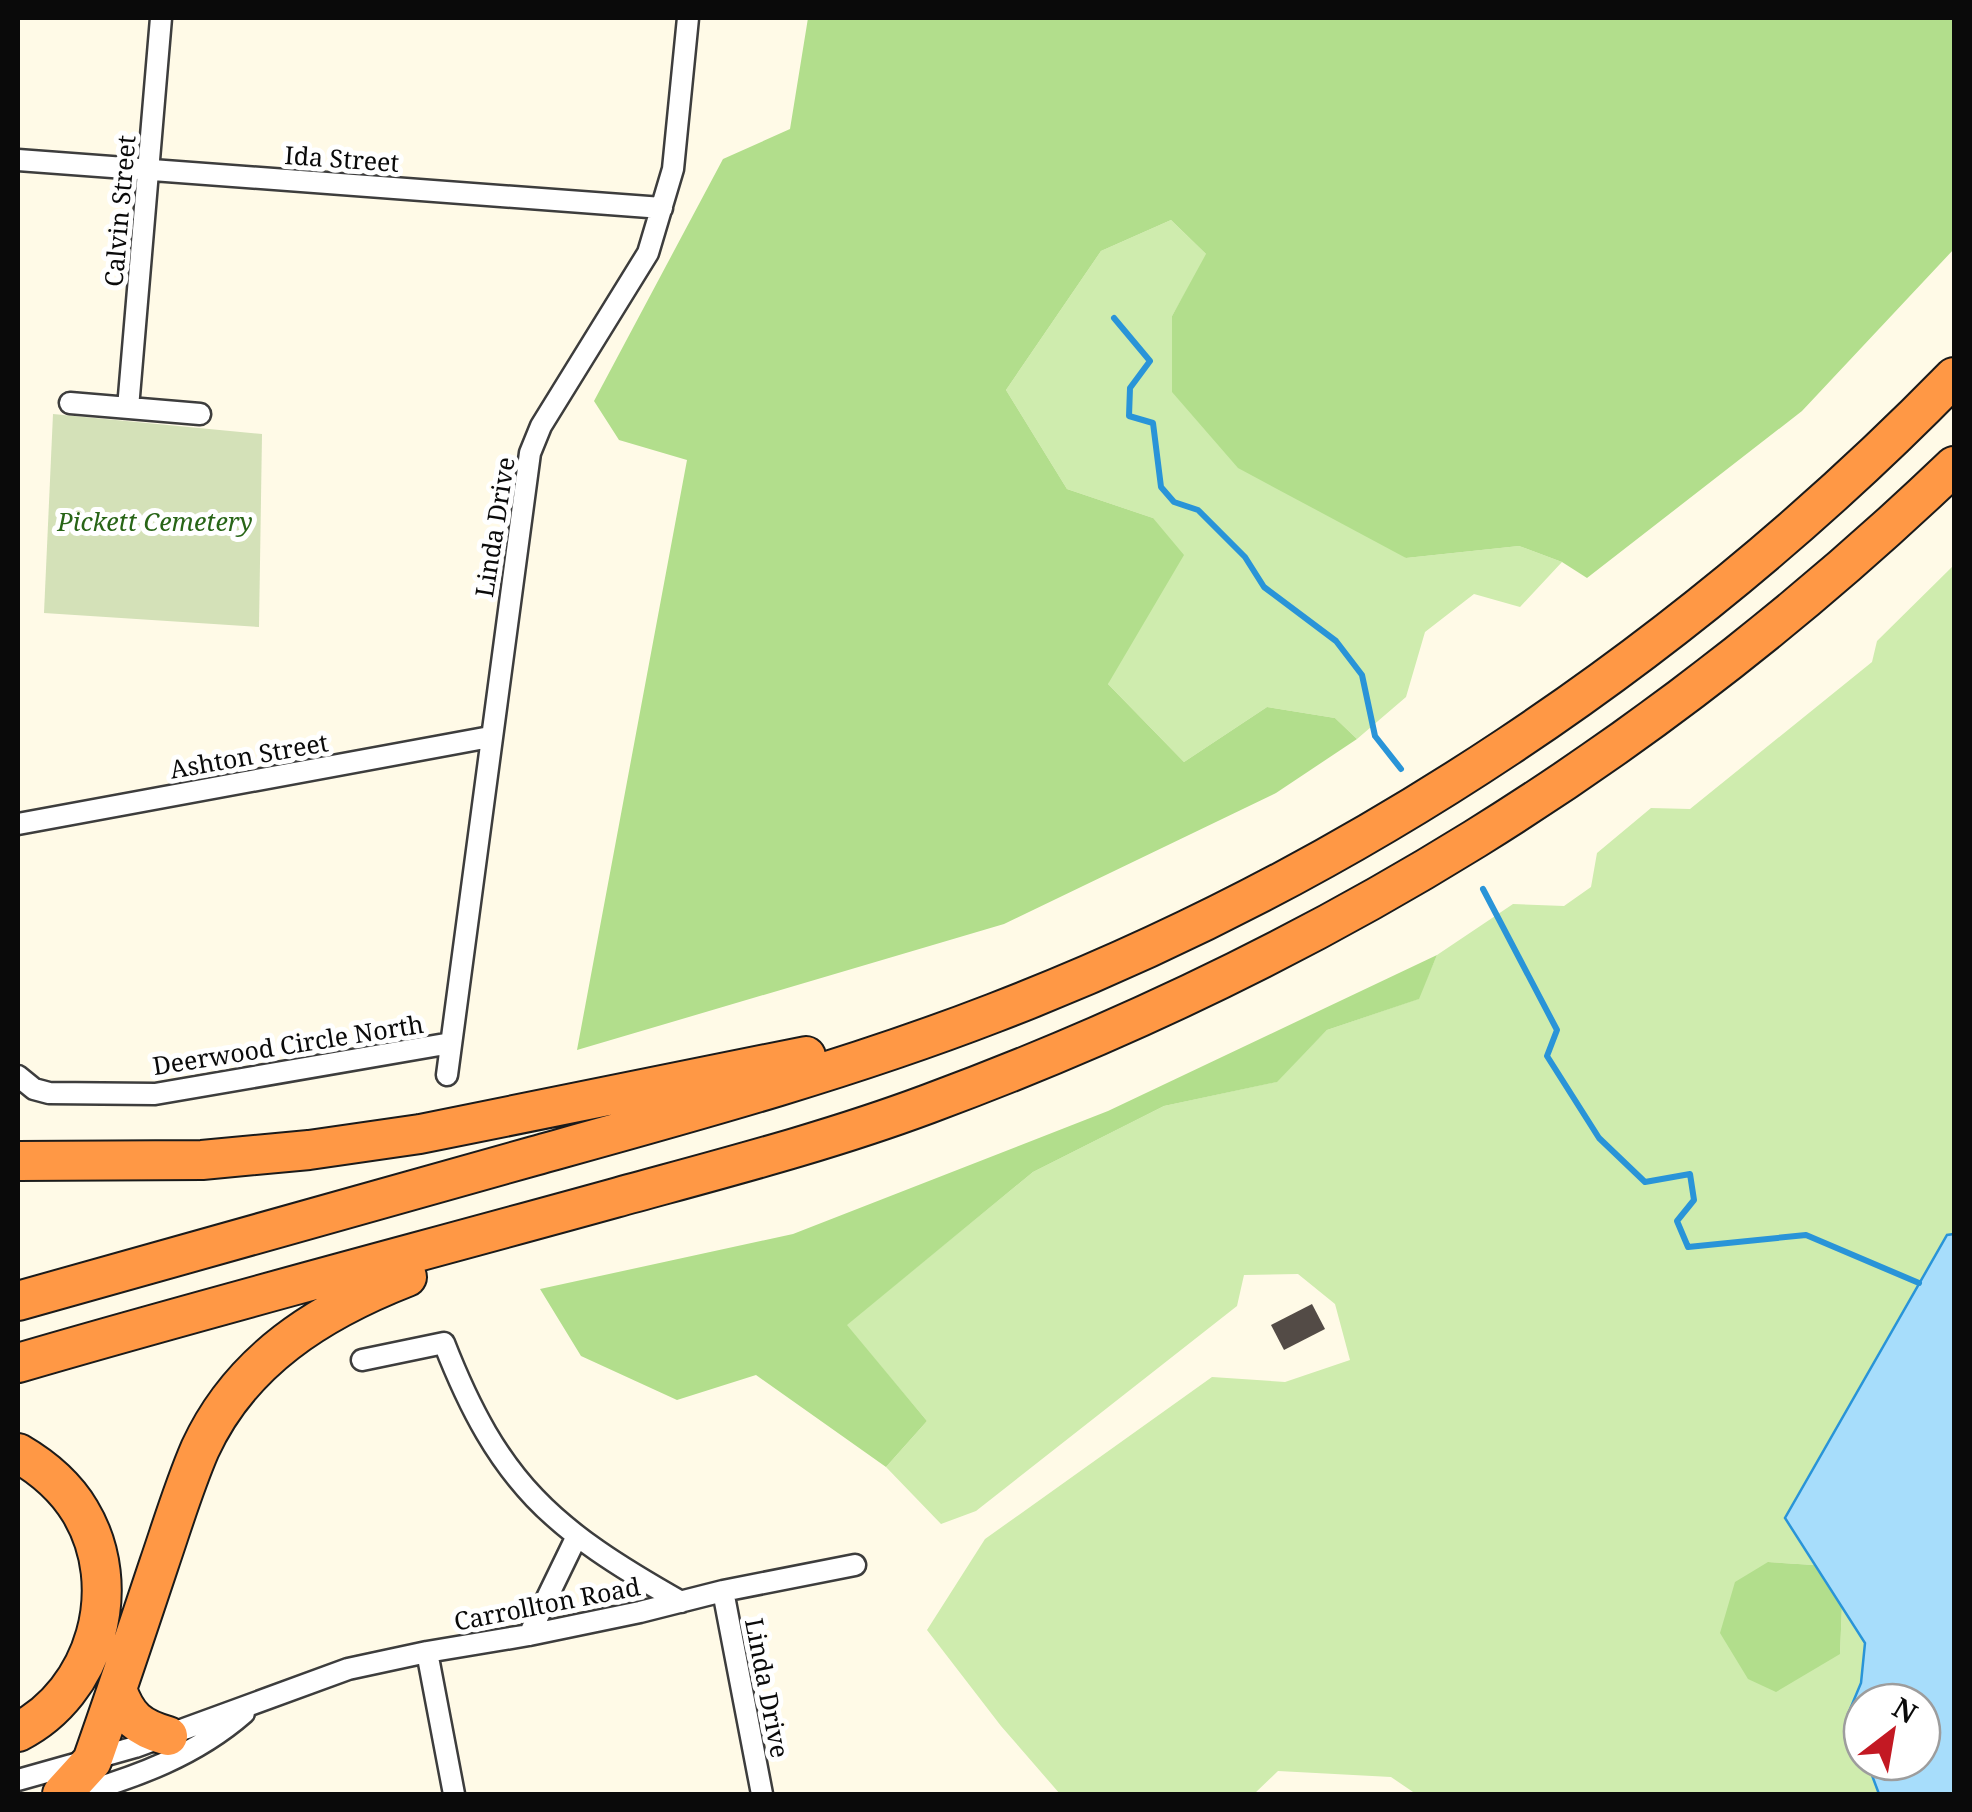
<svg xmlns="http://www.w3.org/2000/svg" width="1972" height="1812" font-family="'Noto Serif',serif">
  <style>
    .green { fill: #cfecae }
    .forest { fill: #b2de8c }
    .cemetery { fill: #d4e1b8 }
    .water { fill: #a7ddfb; stroke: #2994d8; stroke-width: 2.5 }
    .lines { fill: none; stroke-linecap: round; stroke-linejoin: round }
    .stream { stroke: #2994d8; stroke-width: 6 }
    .building { fill: #534b46 }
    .minor-casing { stroke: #3d3d3d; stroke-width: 25 }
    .motorway-casing { stroke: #1b1b1b; stroke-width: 42 }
    .minor { stroke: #fff; stroke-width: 20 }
    .motorway { stroke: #ff9845; stroke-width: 38 }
    .labels { text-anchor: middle; stroke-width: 10; stroke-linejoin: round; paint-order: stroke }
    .street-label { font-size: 25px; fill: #0a0a0a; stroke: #fff }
    .park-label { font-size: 25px; font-style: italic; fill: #286517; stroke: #fff }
  </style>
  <rect width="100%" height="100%" fill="#fffae7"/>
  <!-- green -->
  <path class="green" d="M1171,220L1207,255L1172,316L1406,558L1519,546L1562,562L1520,607L1474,594L1425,632L1406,697L1357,739L1335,718L1267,707L1184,762L1108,684L1153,518L1067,489L1006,390L1101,251Z
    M1954,565V1234L1946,1236L1785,1518L1814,1565L1768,1562L1840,1654L1842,1605L1865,1644L1861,1683L1848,1715L1862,1750V1762H1867L1879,1794H1416L1391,1777L1278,1771L1254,1794H1060L1001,1726L927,1630L985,1539L1212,1377L1285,1382L1350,1360L1335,1304L1298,1274L1244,1275L1237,1306L976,1511L941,1524L886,1467L927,1421L846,1325L1033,1172L1164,1106L1276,1082L1327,1030L1418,999L1437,955L1513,904L1564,906L1591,887L1597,853L1651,808L1690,809L1872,662L1877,641Z"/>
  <!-- forest -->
  <path class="forest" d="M808,18H1954V249L1802,411L1587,578L1562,562L1519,546L1406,558L1238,468L1172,392V316L1206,254L1171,220L1101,251L1006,390L1067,489L1153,518L1184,555L1108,684L1184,762L1267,707L1335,718L1357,739L1276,793L1004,924L577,1050L687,460L619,440L594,401L723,159L790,129Z
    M1437,955L1419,999L1327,1030L1277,1082L1164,1106L1033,1172L847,1325L927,1421L886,1467L756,1375L677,1400L581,1356L540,1289L793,1234L1108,1111Z
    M1768,1562L1814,1565L1842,1605L1840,1654L1776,1692L1748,1679L1720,1633L1735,1582Z"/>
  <!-- cemetery -->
  <path class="cemetery" d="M53,414L262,434L259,627L44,613Z"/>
  <!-- water -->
  <path class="water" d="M1954,1234V1794H1879L1867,1762H1922V1702H1862V1750L1848,1714L1861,1683L1865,1643L1785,1518L1947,1235Z"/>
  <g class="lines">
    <!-- stream -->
    <path class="stream" d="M1114,318L1150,361L1130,388L1129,416L1153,423L1161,487L1174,502L1198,510L1245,557L1264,587L1336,641L1362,675L1375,736L1401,769
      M1483,889L1557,1030L1547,1056L1599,1138L1645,1182L1690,1174L1694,1200L1677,1221L1688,1247L1806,1235L1919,1283"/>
  </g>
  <!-- building -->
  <path class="building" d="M1312,1304L1325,1329L1284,1350L1271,1325Z"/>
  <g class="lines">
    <defs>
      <path id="minor" d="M18,160L662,208
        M70,403L200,414
        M128,408L161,18
        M18,824L490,737
        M447,1075L530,453L541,426L648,253L673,169L688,18
        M18,1076L34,1089L49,1093L155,1094L451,1043
        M362,1360L444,1343C499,1484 552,1529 681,1602
        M723,1591L762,1794
        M529,1635L576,1538
        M427,1652L454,1794
        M18,1780L135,1747L348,1669L427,1652L529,1635L640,1612L723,1591L855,1565
        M77,1794C137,1777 196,1755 244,1713"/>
      <path id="motorway" d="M18,1161L202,1160L309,1150L420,1134L806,1056
        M18,1301C190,1253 362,1205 534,1156C689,1113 844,1071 994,1013C1354,875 1685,652 1954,377
        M18,1363C216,1305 416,1253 615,1198C720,1169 826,1142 928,1104C1320,959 1652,755 1954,466
        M18,1453C42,1467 65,1486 80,1511C126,1587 96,1692 18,1732
        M117,1689C127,1718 139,1728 168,1736
        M62,1794L92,1761C115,1696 137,1630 159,1564C172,1526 184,1486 200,1449C241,1360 320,1311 407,1277"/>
    </defs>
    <!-- minor casing -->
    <use href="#minor" class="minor-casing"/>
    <!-- motorway casing -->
    <use href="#motorway" class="motorway-casing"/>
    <!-- minor -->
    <use href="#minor" class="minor"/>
    <!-- motorway -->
    <use href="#motorway" class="motorway"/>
  </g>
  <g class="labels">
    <!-- street labels -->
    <g class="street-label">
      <text transform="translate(342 159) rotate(4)" y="9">Ida Street</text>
      <text transform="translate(120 211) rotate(-85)" y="9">Calvin Street</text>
      <text transform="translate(495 527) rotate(-81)" y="9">Linda Drive</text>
      <text transform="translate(249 756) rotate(-10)" y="9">Ashton Street</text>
      <text transform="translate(288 1045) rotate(-9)" y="9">Deerwood Circle North</text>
      <text transform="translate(547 1604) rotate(-11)" y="9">Carrollton Road</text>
      <text transform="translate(767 1688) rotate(79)" y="9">Linda Drive</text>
    </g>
    <!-- park labels -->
    <g class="park-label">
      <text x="155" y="531">Pickett Cemetery</text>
    </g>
  </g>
  <!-- border -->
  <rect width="1972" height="1812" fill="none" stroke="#0a0a0a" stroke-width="40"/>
  <!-- north arrow -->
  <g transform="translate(1892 1732) rotate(31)"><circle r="48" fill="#ffffff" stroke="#9d9d9d" stroke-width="2.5"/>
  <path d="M0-8L18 38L0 25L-18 38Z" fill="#c31923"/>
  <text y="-15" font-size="28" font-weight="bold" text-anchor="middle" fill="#0a0a0a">N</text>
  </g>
</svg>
